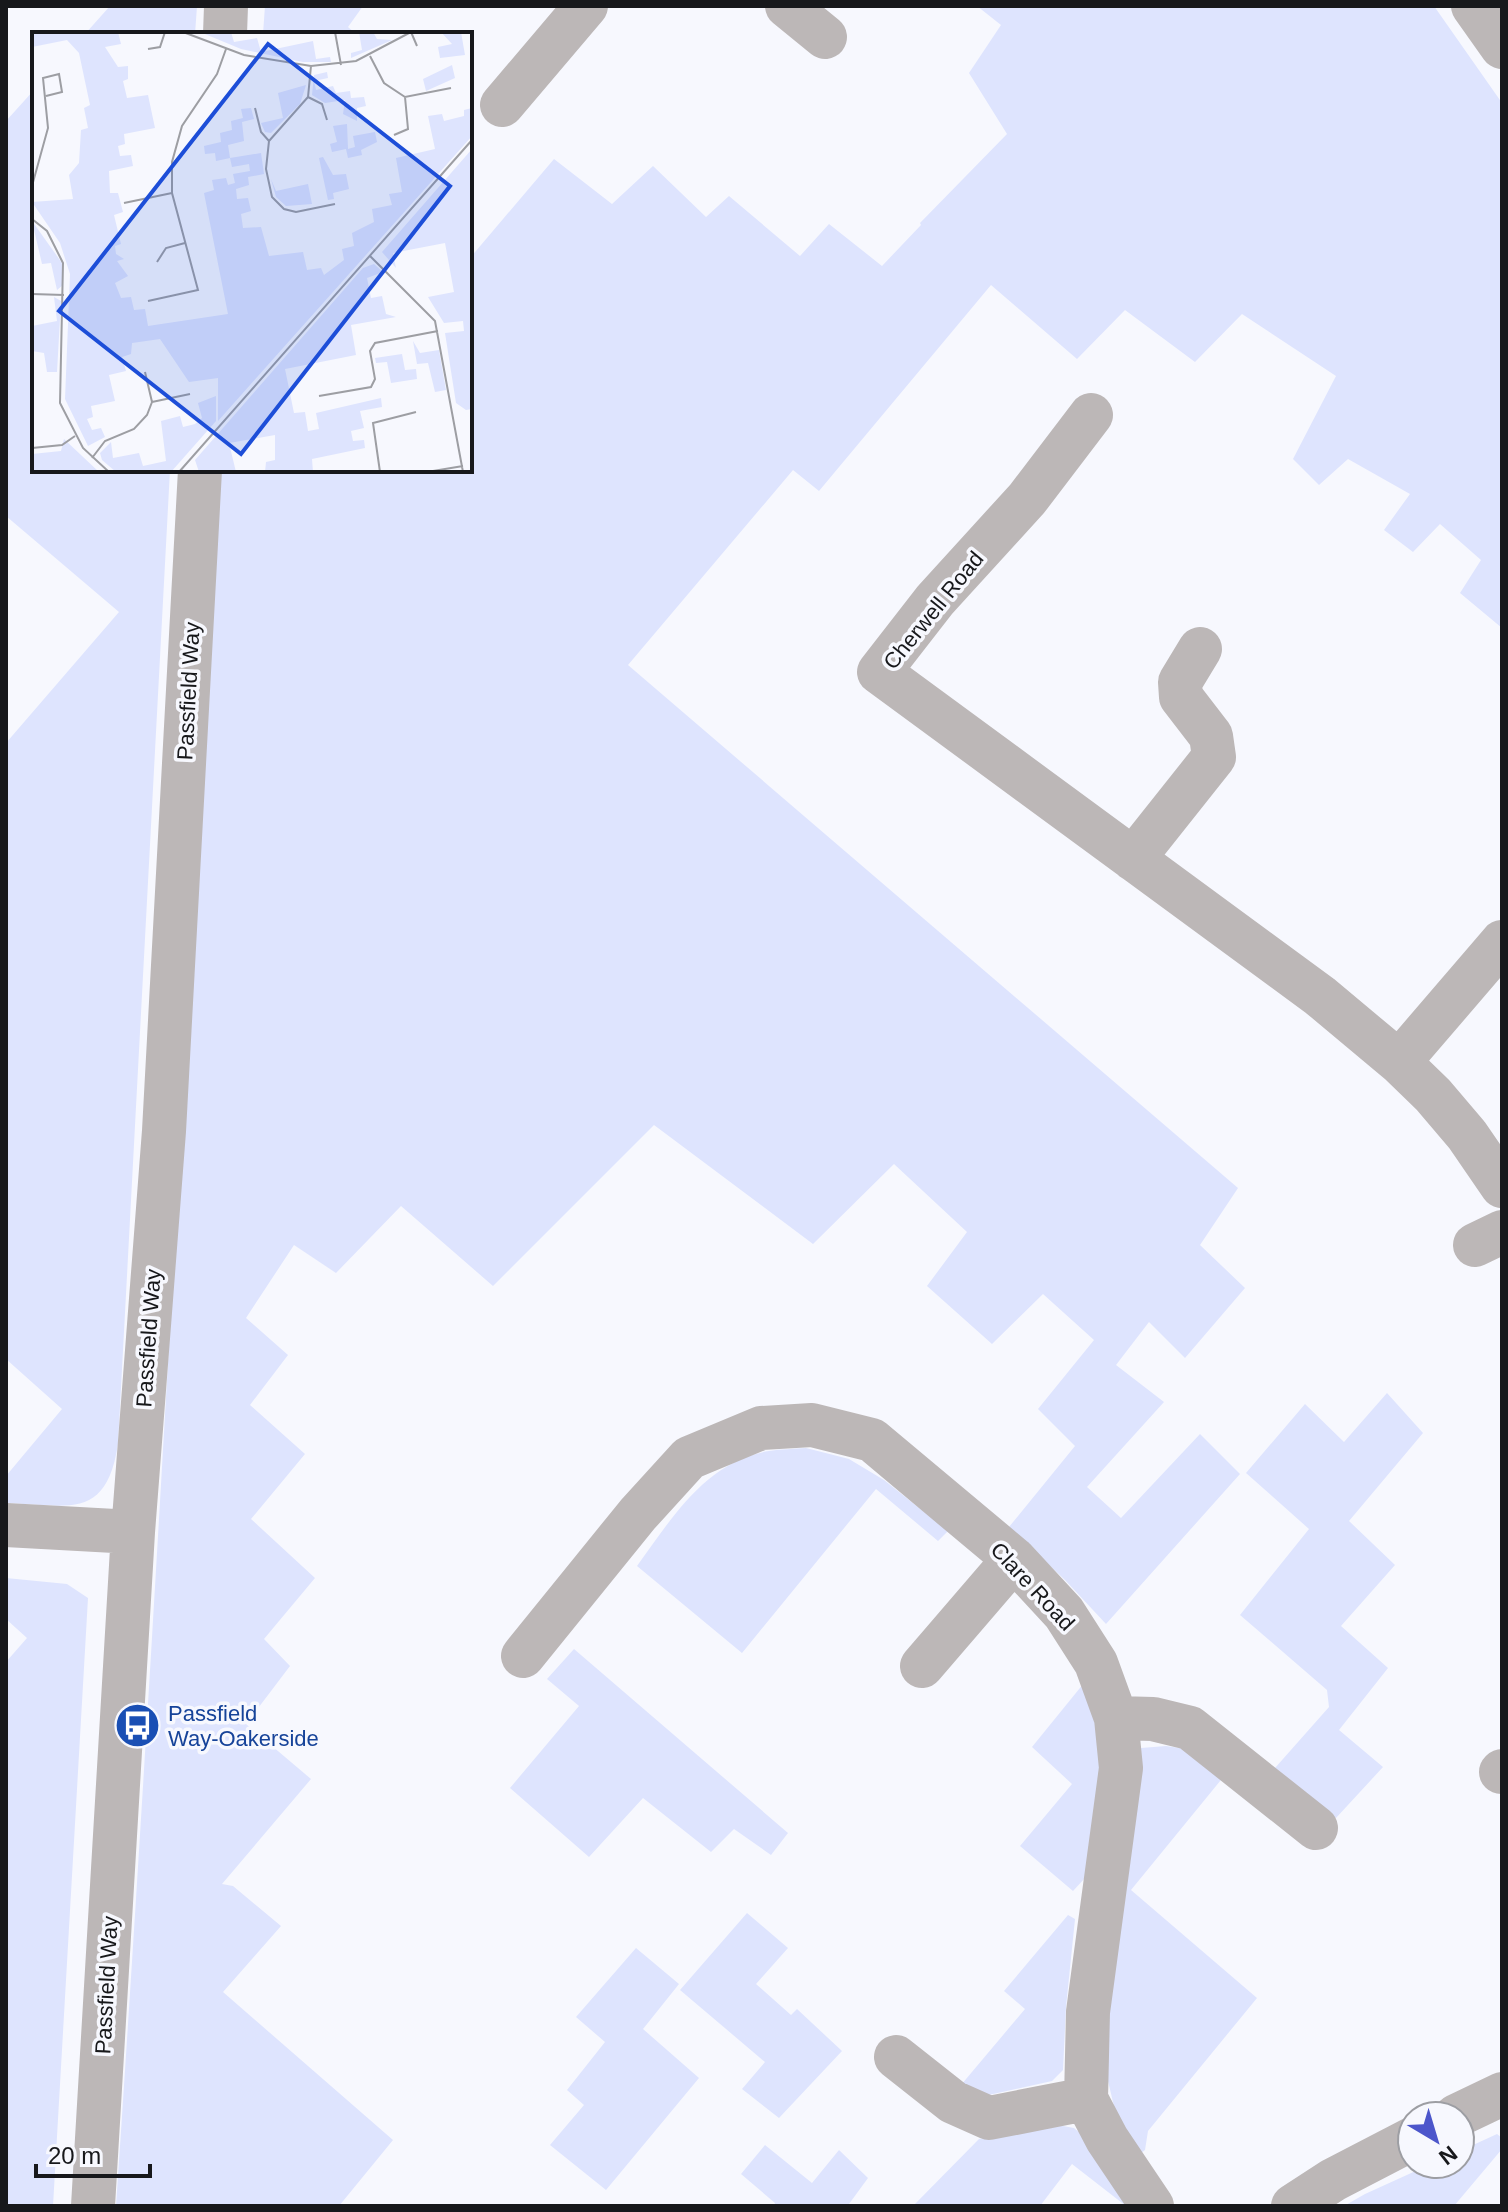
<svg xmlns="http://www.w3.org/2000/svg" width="1508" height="2212" font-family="Arial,sans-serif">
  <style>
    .green { fill: #dee4fe }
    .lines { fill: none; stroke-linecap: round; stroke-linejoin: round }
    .minor { stroke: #bcb7b7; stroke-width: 44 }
    .labels { text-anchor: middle; stroke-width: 7; stroke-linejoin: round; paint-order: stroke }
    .street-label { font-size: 22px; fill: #17181b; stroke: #f7f8fe }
    .transit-label { font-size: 22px; fill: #164399; stroke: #f7f8fe; text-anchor: start }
    .inset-road { fill: none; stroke: #9d9ea3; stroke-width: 2 }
    .view { fill: #1d4ed8; fill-opacity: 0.15; stroke: #1d4ed8; stroke-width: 4 }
    .inset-edge { fill: none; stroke: #17181b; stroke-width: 4 }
  </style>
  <rect width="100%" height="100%" fill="#f7f8fe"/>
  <!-- green -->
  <path class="green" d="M110,6H197L195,34H85Z
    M265,6H363L348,27L356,34H263Z
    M977,6H1434L1502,103V628L1460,593L1481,560L1440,524L1413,552L1384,530L1410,494L1348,459L1319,485L1293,459L1336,376L1242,314L1195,362L1125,310L1077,359L991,285L819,491L793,470L628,665L1238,1188L1200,1245L1245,1288L1185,1358L1149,1322L1116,1365L1164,1402L1087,1487L1121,1518L1200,1434L1240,1474L1106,1624L1065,1580L1009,1527L1075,1446L1038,1409L1094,1340L1043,1294L992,1344L927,1286L967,1232L894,1164L813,1244L654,1125L493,1286L401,1206L336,1273L294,1245L246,1318L288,1355L250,1405L305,1454L251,1519L315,1578L264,1639L290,1666L246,1724L311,1779L222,1884L233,1886L281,1926L223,1992L393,2140L339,2206H116C155,1628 186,1049 216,470H470V258L554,159L612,204L653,166L706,217L729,196L800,256L829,224L882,266L921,225L920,223L1007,134L969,73L1001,25Z
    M34,90V470H170L118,1444C106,1521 69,1505 6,1503V1476L62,1409L6,1359V743L119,612L6,516V121Z
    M1387,1393L1423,1433L1349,1521L1395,1565L1341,1626L1388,1668L1339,1730L1383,1767L1336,1818L1275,1768L1329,1707L1327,1690L1240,1615L1309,1529L1246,1473L1305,1404L1344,1442Z
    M806,1448L849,1459L884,1480L948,1531L938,1541L876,1489L742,1653L637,1566C672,1518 706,1461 769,1451C781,1449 794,1449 806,1448Z
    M6,1578L67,1584L88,1598L53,2206H6V1662L27,1638L6,1619Z
    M574,1649L788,1833L771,1855L734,1829L711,1852L643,1798L589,1857L510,1788L579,1706L547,1679Z
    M1084,1683L1097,1722L1101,1783L1085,1878L1073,1891L1020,1846L1072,1784L1032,1747Z
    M1166,1746L1193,1750L1225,1775L1131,1890L1257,1998L1148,2131L1145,2150L1137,2156L1117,2119L1108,2081V1947L1132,1767L1141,1748Z
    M747,1913L788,1948L756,1984L791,2015L797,2009L842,2051L779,2118L742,2089L765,2062L680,1990Z
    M1068,1915L1075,1919L1066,2007L1063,2070L1052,2081L984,2096L961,2085L1025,2009L1004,1991Z
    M636,1948L679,1984L643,2029L699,2078L606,2190L550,2145L584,2105L567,2090L605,2042L576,2017Z
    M1052,2124L1074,2128L1087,2139L1126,2206L1072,2164L1040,2206H913L979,2139Z
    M1497,2134L1502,2138V2149L1454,2206H1344L1365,2194L1431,2164H1460V2151Z
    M765,2145L812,2183L839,2150L868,2178L849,2204L851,2206H774L775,2203L741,2174Z"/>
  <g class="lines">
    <!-- minor -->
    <path class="minor" d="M787,6L825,37
      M1473,6L1502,47
      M225,34L226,6
      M502,105L586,6
      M1091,415L1027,499L935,600L879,672L1320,996L1399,1062L1433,1095L1467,1135L1502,1186
      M1133,859L1214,757L1211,736L1181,697L1180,682L1200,649
      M1399,1062L1502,942
      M1475,1245L1502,1232
      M6,1525L133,1532
      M523,1656L638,1514L689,1458L761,1428L812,1425L872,1440L1014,1559L1064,1613L1096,1663L1116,1718L1121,1768L1088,2012L1086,2099L1107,2139L1152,2206
      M922,1666L1014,1559
      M1116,1718L1153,1719L1190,1728L1316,1828
      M1501,1772L1502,1771
      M896,2057L953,2102L989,2118L1086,2099
      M1456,2116L1502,2094
      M93,2206L133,1532L164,1131L200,470
      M1293,2206L1333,2180L1412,2139"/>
  </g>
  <!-- icons -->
  <defs>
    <symbol id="bus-disc" viewBox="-11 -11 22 22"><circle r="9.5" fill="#1a4fb4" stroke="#f7f8fe"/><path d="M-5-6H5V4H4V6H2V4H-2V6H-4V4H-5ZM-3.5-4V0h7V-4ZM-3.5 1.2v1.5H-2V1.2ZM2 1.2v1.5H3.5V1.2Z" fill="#fff"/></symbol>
  </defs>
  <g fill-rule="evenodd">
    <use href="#bus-disc" x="112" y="1700" width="51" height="51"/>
  </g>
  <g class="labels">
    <!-- street labels -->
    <g class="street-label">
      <text transform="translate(933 610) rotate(-51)" y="8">Cherwell Road</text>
      <text transform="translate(188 691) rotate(-87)" y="8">Passfield Way</text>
      <text transform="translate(148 1338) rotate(-86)" y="8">Passfield Way</text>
      <text transform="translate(1033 1586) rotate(47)" y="8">Clare Road</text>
      <text transform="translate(106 1985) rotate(-87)" y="8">Passfield Way</text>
    </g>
    <!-- transit labels -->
    <g class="transit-label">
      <text x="168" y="1721">Passfield<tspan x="168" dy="25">Way-Oakerside</tspan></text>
    </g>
  </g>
  <!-- overview -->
  <g transform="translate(32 32)">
    <rect width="440" height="440" fill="#f7f8fe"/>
    <path d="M5,0H86L89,12L73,15L86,35L96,34V47L91,49L95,66L116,63L123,96L92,102L93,112L86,114L88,124L99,123L101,134L77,139L78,161H86L91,180L82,183L89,212L83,214L84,222L92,227L85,229L96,244L83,251L89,266L99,265L102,278L113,277L116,294L196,282L172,161L182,158L180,148L194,146L196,153L203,151L201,142L218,139L217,132L200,135L198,126L229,121L232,142L216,145L217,153L204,157L205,167L216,166L219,179L209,182L211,196L229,195L237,224L271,220L275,238L289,236L292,243L312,228L310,217L322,214L320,201L342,190L340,177L360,173L357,162L370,160L364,126L403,117L396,84L410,82L412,89L432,84V78L440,76V104L186,389V346L157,350L128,307L100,311L99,322L90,325L94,339L77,343L83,369L59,374L61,385L55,387L60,398L69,396L73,405L56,414L33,367L38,242L28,211L0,170L41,167L37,143L47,131L49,98L56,96L52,76L58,73L47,21L35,8L0,15V1ZM168,0H199L202,10L225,6L229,20L281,9L284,27L298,25L299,30H271L209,17ZM327,0H341L345,7L360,8L319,26V21L330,18ZM409,0H429L433,23L408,26L406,15L420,12ZM420,33L423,46L394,59L391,47ZM295,40L296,46L282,49L284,58L301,54L304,61L318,59L319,66L332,65L334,74L325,76V89L311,82L313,68L293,71L280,63L282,43ZM274,53L268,72L239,101L233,100L229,91L251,86L246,61ZM219,76L222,87L210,90L212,109L196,113L198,126L184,129L183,121L173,122L172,114L189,110L188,101L200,98L199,89L211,86L209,77ZM315,92L316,117L323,115L321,104L343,100L345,110L329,118L330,123L316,126L314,117L300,120L298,112L305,110L301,94ZM440,117V377L434,378L424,371L413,301L432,299L431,289L412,291L396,265L422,260L413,211L361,221L364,236L350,220ZM291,125L301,143L314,142L317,157L301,161L302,167L296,168L287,126ZM239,147L244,159L276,152L280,172L254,174L244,165ZM0,189L30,231L31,253L25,258L19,231L10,232ZM342,232L351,240L335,246L339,266L350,264L354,282L364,285L319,293L324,323L253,337L262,381L273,380L276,399L287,397L284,381L349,366L350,375L328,379L332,396L319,399L321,409L332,408L333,416L280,427L281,440H233L234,430L243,428V403L197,411L204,440H167L163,428L331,236ZM22,265L29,269L25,340H15L12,321L0,319V294L25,289ZM381,309L388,321L407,318L414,358L403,360L396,331L385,332ZM370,322L373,338L384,337L385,347L359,351L355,330L344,331L343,326ZM184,364V389L139,440H84L70,428L68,421L79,410L81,426L107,421L111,434L134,429L129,389L148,384L151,395L163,392L170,386L166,371ZM32,407L67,440H0V422L29,419Z" fill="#dee4fe"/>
    <path class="inset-road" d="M151,0L212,23L279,34L324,29L379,0L385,14M303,0L309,33M116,17L128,15L133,0M338,24L352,51L373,65L419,56M279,34L276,65L237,109L234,137L240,165L252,177L264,180L303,172M276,65L290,72L295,88M223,76L229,100L237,109M362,103L376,97L373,65M0,154L16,96L11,46L27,42L30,60L14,64M92,171L140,161M0,187L15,199L31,231L28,371L51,416L77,440M338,224L403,289L431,440M125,230L134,216L153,211M0,262L32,263M116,269L166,258L140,161V130L150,94L185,42L194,17M287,364L339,355L343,347L338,319L343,311L406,299M120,370L158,362M0,416L30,413L43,404M60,426L73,409L102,397L115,383L120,370L113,340M147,440L440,108M348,440L341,391L384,380M395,440L431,434"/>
    <path class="view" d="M236,12L418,154L209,422L27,279Z"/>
    <rect width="440" height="440" class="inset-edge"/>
  </g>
  <!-- border -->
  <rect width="1508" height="2212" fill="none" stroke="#17181b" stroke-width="16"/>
  <!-- north arrow -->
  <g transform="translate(1436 2140) rotate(142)"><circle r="38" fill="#f7f8fe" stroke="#9d9ea3" stroke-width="2"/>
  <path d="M0-6L14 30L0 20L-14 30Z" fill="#4c56cb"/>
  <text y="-12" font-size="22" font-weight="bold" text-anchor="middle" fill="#17181b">N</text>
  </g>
  <!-- scale -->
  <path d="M36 2164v12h114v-12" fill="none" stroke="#17181b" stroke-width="4"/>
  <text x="48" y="2164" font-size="24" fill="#17181b" stroke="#f7f8fe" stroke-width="6" paint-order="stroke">20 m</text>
</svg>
